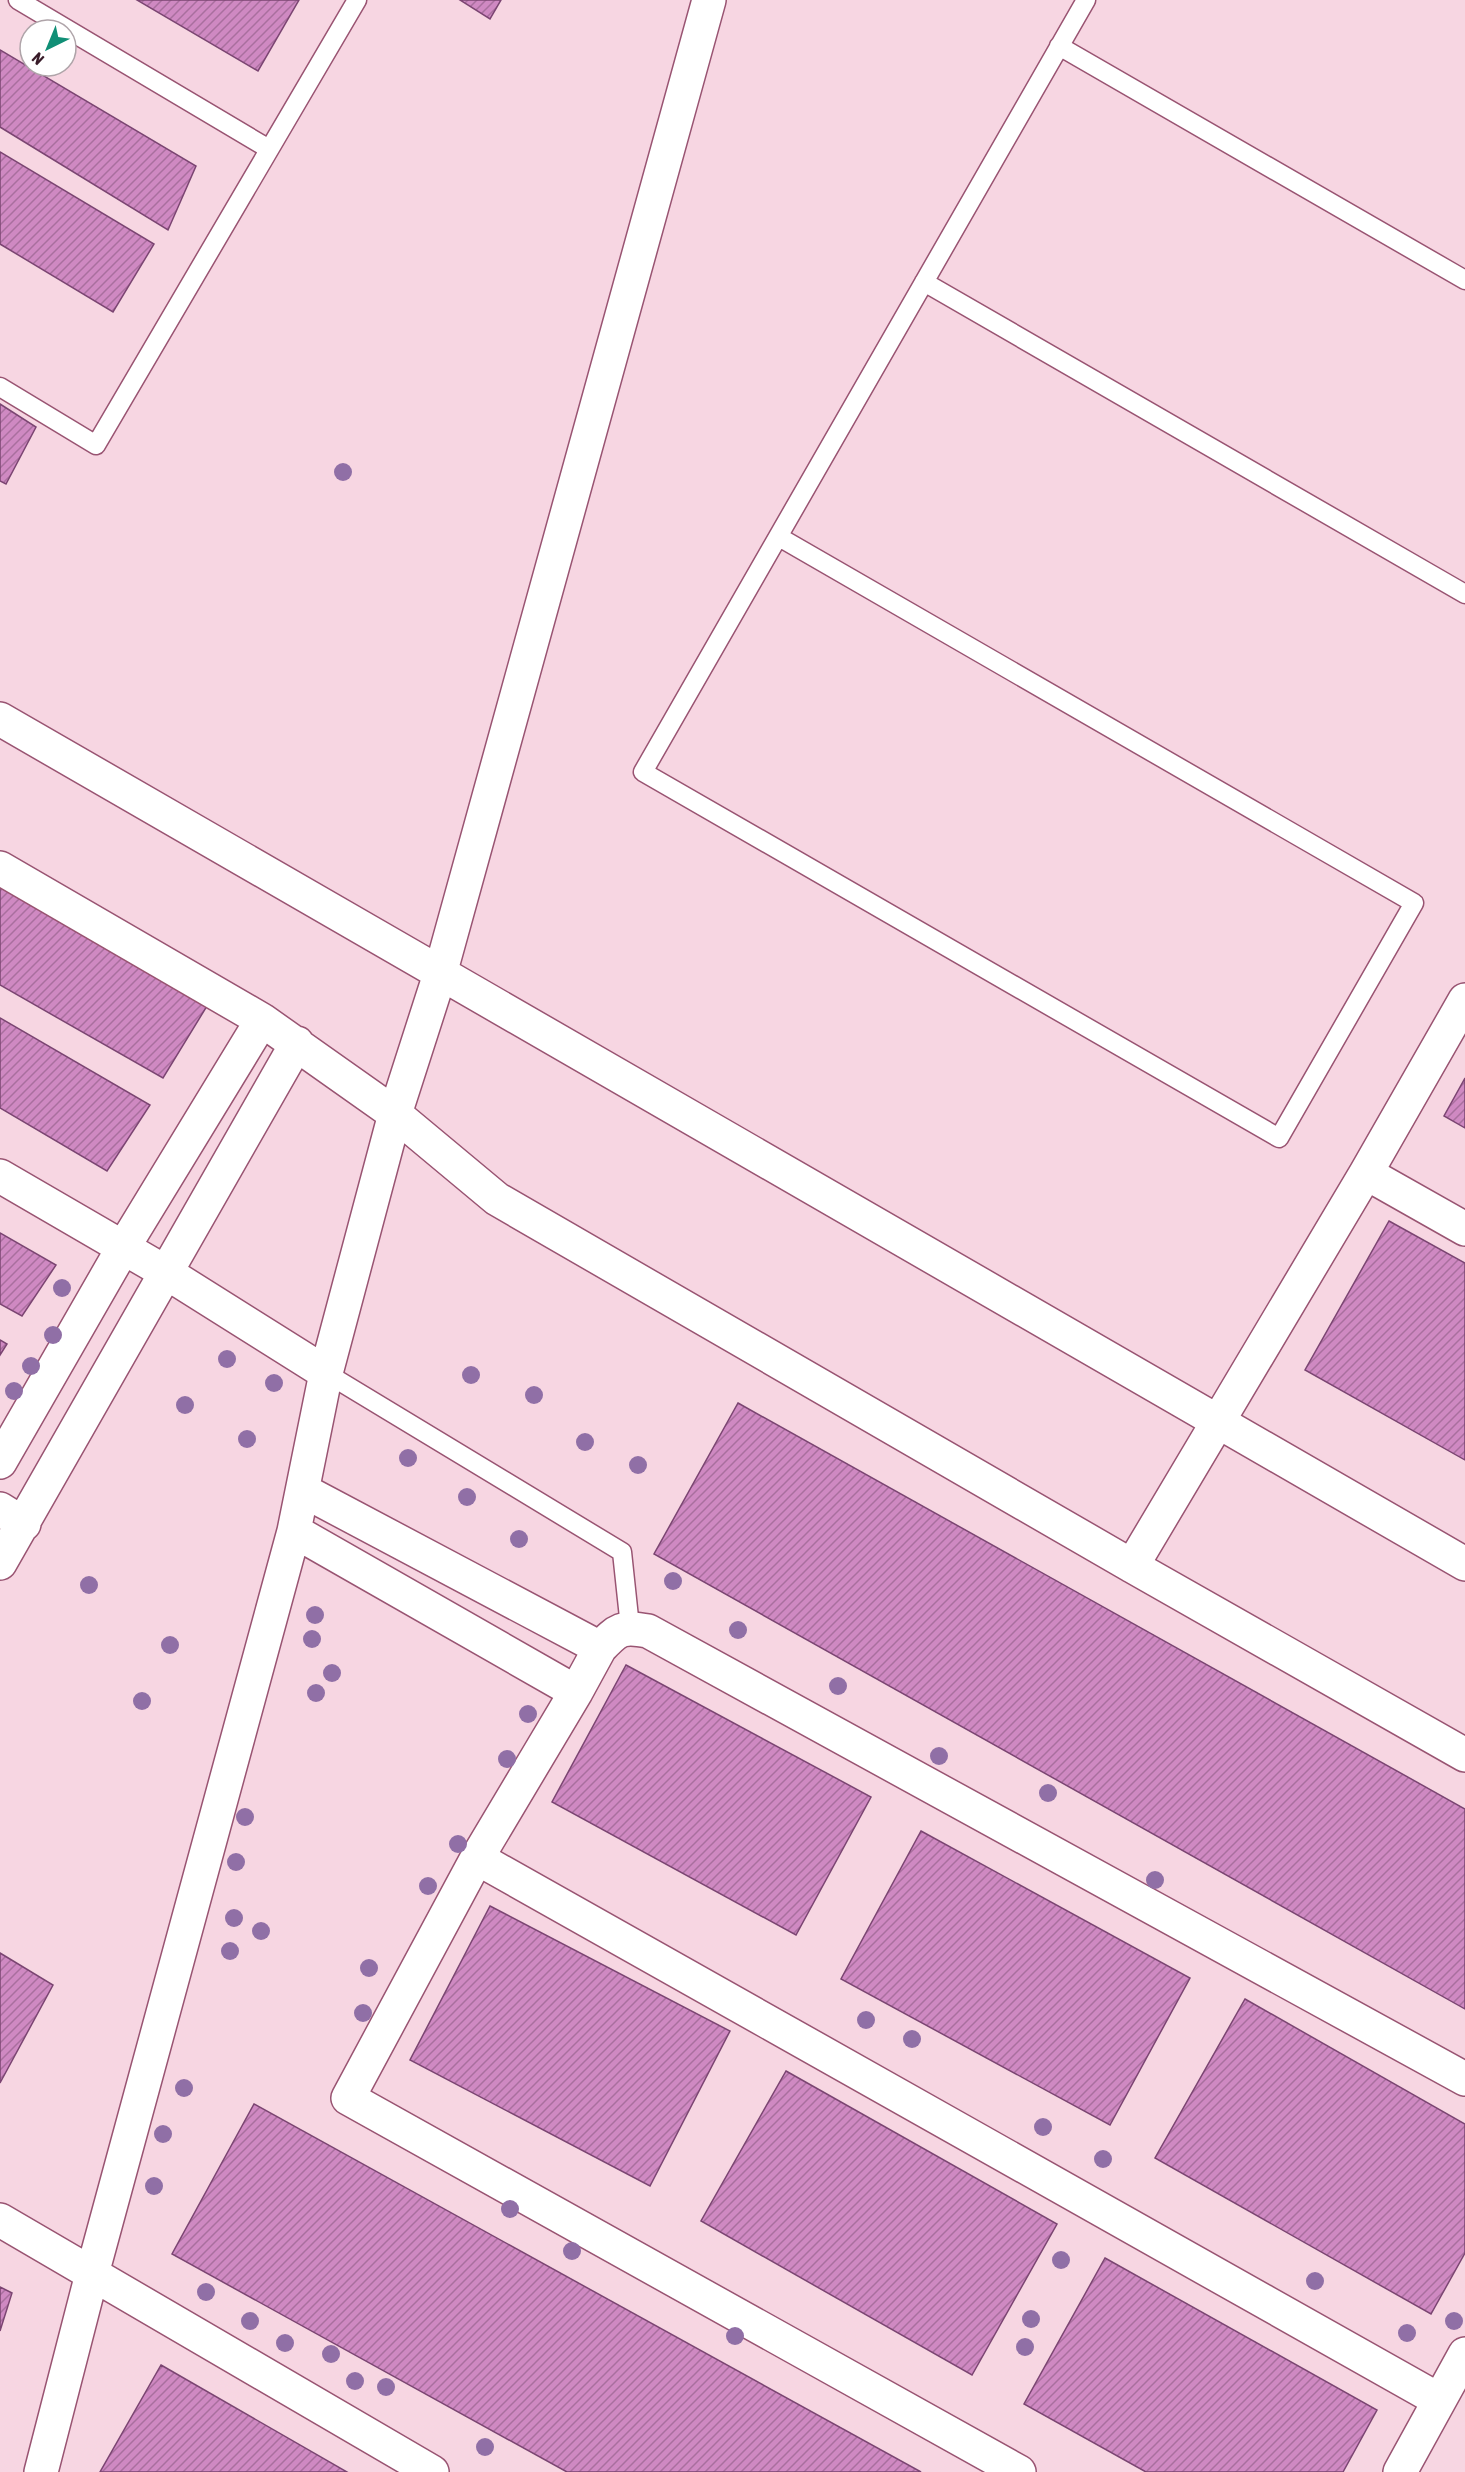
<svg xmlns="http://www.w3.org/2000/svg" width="1465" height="2472" font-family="'Asap Condensed',sans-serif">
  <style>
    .building { fill: url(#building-hatch); stroke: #7b4572; stroke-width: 1.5 }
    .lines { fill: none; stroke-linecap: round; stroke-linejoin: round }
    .lane-casing { stroke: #995472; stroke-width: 21 }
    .street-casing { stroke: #995472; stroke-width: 36 }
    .lane { stroke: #fff; stroke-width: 18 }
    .street { stroke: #fff; stroke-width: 33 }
    .tree { fill: #906fa6 }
  </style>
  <defs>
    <pattern id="building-hatch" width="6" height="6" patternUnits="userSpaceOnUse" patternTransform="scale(1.5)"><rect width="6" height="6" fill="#cf89c2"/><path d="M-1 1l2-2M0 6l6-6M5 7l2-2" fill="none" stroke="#a96f9e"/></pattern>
  </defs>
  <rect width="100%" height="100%" fill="#f7d6e2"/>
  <!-- building -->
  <path class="building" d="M137,0H299L258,71Z
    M460,0H501L490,19Z
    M0,50L196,166L168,230L0,127Z
    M0,152L154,244L113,312L0,244Z
    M0,404L36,427L6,484L0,481Z
    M0,885L207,1006L163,1078L0,985Z
    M0,1018L150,1105L107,1171L0,1108Z
    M1465,1078V1128L1444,1116Z
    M1389,1221L1465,1263V1460L1305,1370Z
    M0,1233L56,1265L22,1316L0,1304Z
    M0,1340L7,1344L0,1355Z
    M738,1403L1465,1809V2009L654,1554Z
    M626,1665L871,1797L796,1935L552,1802Z
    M921,1831L1190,1978L1110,2125L841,1979Z
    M490,1906L730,2031L650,2186L410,2060Z
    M0,1953L53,1985L0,2083Z
    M1245,1999L1465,2124V2253L1431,2314L1155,2158Z
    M786,2071L1057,2224L972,2375L701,2221Z
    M254,2104L921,2472H567L172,2254Z
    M1105,2258L1377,2410L1343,2472H1146L1024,2404Z
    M0,2287L12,2293L0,2331Z
    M161,2365L347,2472H100Z"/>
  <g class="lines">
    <defs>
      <path id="lane" d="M18,0L269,149
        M1059,46L1465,280
        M924,282L1465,594
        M0,387L96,445L357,0
        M779,537L1414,903L1279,1138L643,772L1086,0
        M326,1373L622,1552L630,1627"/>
      <path id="street" d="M0,719L1465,1564
        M0,868L262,1020L395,1114L497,1199L1132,1566L1465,1755
        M1366,1173L1465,1229
        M0,1176L167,1273L326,1373
        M0,1462L123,1248L262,1020
        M304,1491L600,1648C618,1629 622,1626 648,1631L1465,2079
        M0,1509L24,1524
        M294,1531L576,1692
        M0,1563L297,1043
        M1132,1566L1366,1173L1465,1000
        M600,1648L576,1692L477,1858L348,2098L1019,2472
        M477,1858L1439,2400
        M0,2220L432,2472
        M41,2472L92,2274L294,1531L326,1373L395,1114L440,974L709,0
        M1400,2472L1465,2354"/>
    </defs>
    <!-- lane casing -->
    <use href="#lane" class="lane-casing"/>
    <!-- street casing -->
    <use href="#street" class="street-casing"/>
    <!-- lane -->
    <use href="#lane" class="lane"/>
    <!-- street -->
    <use href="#street" class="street"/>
  </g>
  <!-- trees -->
  <g class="tree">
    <circle cx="343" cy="472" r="9"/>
    <circle cx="62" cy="1288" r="9"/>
    <circle cx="53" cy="1335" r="9"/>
    <circle cx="227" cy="1359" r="9"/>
    <circle cx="31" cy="1366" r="9"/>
    <circle cx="471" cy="1375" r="9"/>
    <circle cx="274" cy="1383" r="9"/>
    <circle cx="14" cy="1391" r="9"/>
    <circle cx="534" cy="1395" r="9"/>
    <circle cx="185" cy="1405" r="9"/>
    <circle cx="247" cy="1439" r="9"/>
    <circle cx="585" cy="1442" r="9"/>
    <circle cx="408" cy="1458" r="9"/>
    <circle cx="638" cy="1465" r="9"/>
    <circle cx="467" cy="1497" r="9"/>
    <circle cx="519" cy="1539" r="9"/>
    <circle cx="673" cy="1581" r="9"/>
    <circle cx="89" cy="1585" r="9"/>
    <circle cx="315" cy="1615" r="9"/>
    <circle cx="738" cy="1630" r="9"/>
    <circle cx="312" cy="1639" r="9"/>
    <circle cx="170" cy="1645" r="9"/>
    <circle cx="332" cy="1673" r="9"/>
    <circle cx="838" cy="1686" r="9"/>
    <circle cx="316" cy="1693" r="9"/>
    <circle cx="142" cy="1701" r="9"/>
    <circle cx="528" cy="1714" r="9"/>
    <circle cx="939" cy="1756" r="9"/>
    <circle cx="507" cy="1759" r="9"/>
    <circle cx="1048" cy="1793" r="9"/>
    <circle cx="245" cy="1817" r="9"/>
    <circle cx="458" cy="1844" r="9"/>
    <circle cx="236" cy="1862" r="9"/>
    <circle cx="1155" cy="1880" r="9"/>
    <circle cx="428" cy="1886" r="9"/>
    <circle cx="234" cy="1918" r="9"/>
    <circle cx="261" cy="1931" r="9"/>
    <circle cx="230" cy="1951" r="9"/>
    <circle cx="369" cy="1968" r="9"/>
    <circle cx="363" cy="2013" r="9"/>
    <circle cx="866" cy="2020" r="9"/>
    <circle cx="912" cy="2039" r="9"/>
    <circle cx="184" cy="2088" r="9"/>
    <circle cx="1043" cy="2127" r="9"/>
    <circle cx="163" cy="2134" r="9"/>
    <circle cx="1103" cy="2159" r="9"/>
    <circle cx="154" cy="2186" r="9"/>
    <circle cx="510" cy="2209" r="9"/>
    <circle cx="572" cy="2251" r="9"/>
    <circle cx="1061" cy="2260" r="9"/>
    <circle cx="1315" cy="2281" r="9"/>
    <circle cx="206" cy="2292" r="9"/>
    <circle cx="1031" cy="2319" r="9"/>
    <circle cx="250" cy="2321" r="9"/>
    <circle cx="1454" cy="2321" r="9"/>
    <circle cx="1407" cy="2333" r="9"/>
    <circle cx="735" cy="2336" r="9"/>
    <circle cx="285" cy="2343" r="9"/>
    <circle cx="1025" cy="2347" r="9"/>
    <circle cx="331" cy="2354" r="9"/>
    <circle cx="355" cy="2381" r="9"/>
    <circle cx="386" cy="2387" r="9"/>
    <circle cx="485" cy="2447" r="9"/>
  </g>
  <!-- north arrow -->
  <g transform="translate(48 48) rotate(223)"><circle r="28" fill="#ffffff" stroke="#afa4a9" stroke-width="1.5"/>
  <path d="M0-4.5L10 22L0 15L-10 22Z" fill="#108f76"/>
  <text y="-9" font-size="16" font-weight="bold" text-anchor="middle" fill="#381b28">N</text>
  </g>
</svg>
